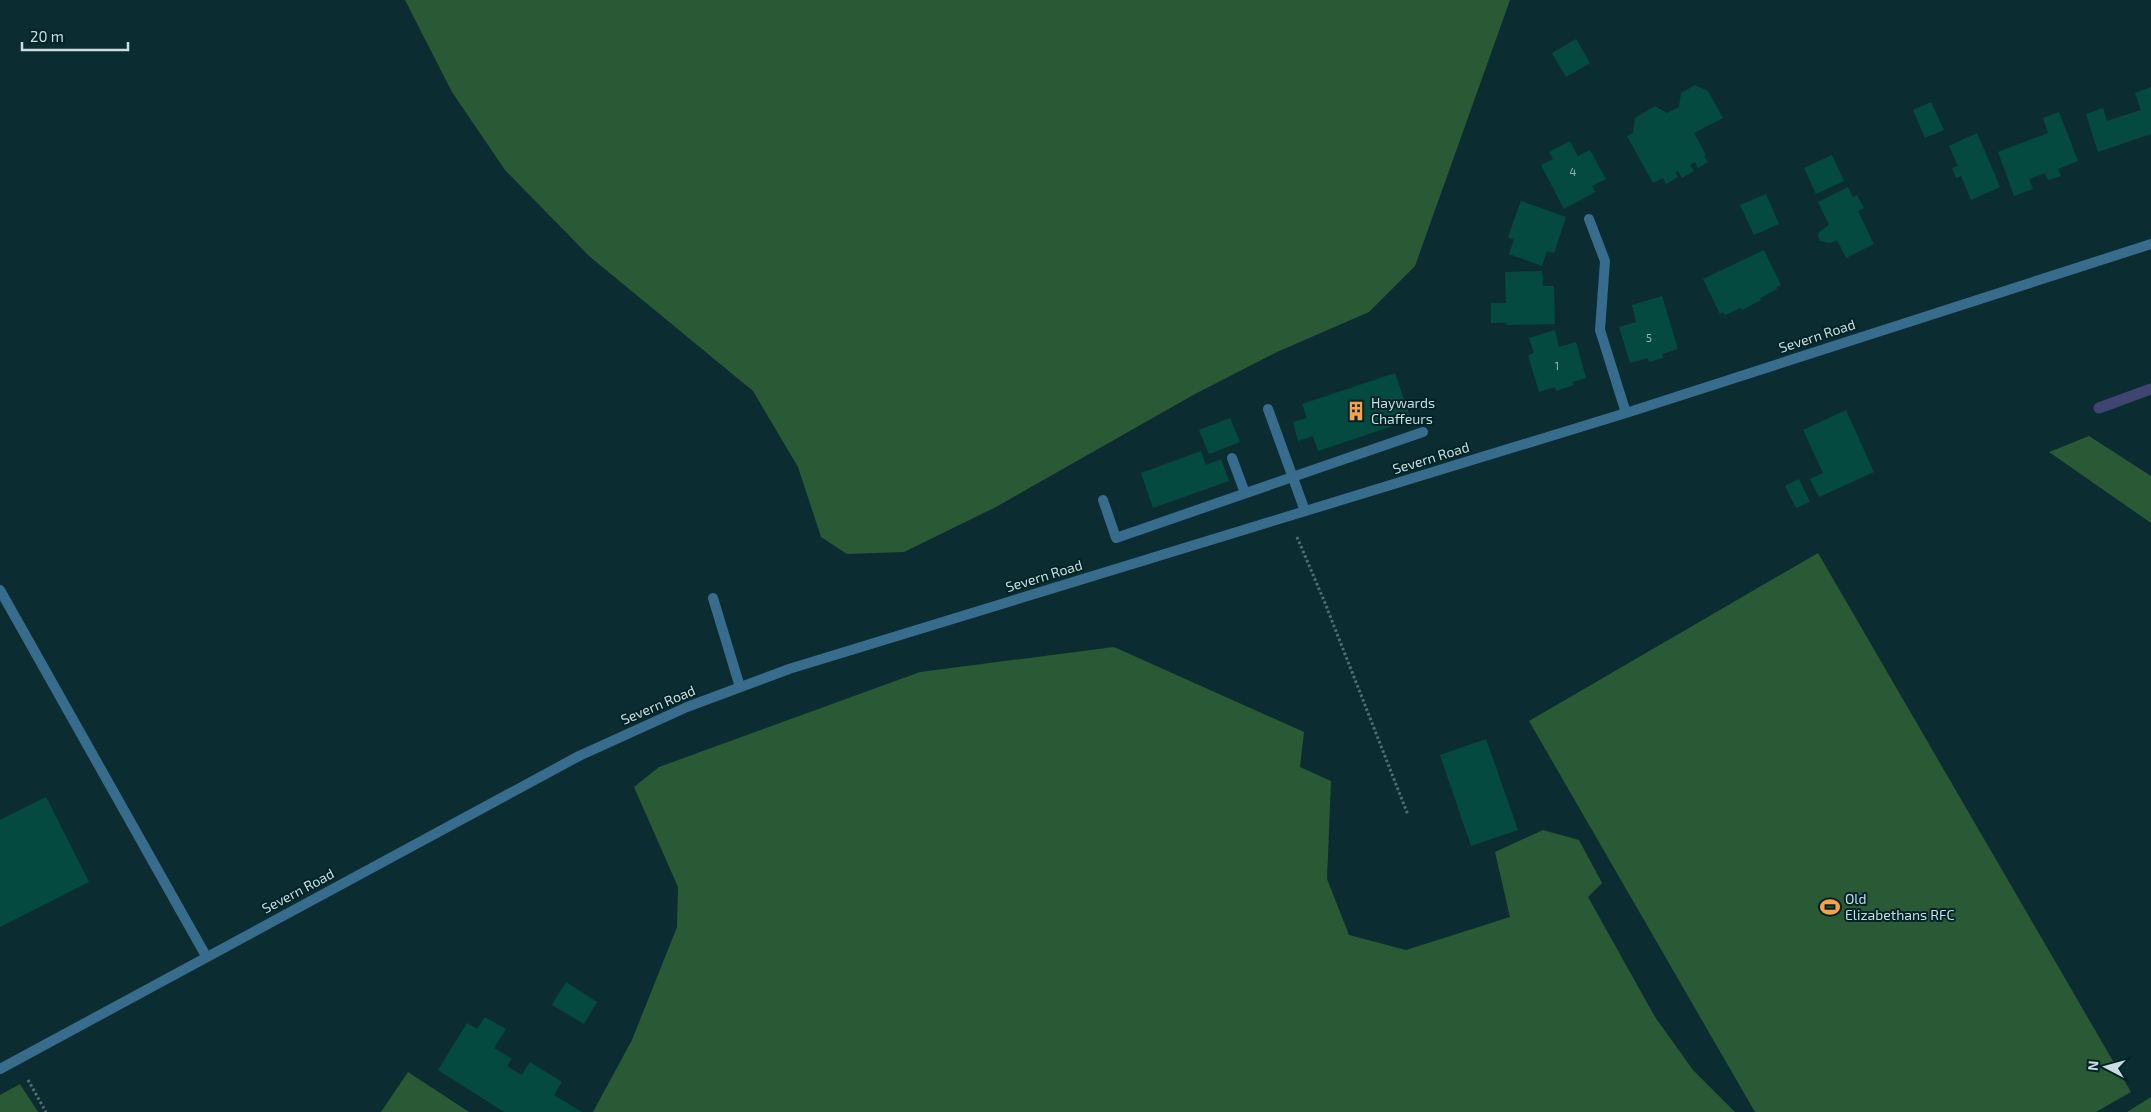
<svg xmlns="http://www.w3.org/2000/svg" width="2151" height="1112" font-family="'Exo 2',sans-serif">
  <style>
    .green { fill: #2a5935 }
    .lines { fill: none; stroke-linecap: round; stroke-linejoin: round }
    .stream { stroke: #3f4570; stroke-width: 11 }
    .building { fill: #054a40 }
    .path { stroke: #526e72; stroke-width: 3; stroke-dasharray: 2.5 2.5; stroke-linecap: butt }
    .lane { stroke: #386c8c; stroke-width: 10 }
    .street { stroke: #386c8c; stroke-width: 10 }
    .labels { text-anchor: middle; stroke-width: 4; stroke-linejoin: round; paint-order: stroke }
    .number-label { font-size: 11px; fill: #9ab8b8 }
    .street-label { font-size: 14px; fill: #cbdde0; stroke: #012428 }
    .poi-label { font-size: 14px; fill: #cbdde0; stroke: #012428; text-anchor: start }
  </style>
  <rect width="100%" height="100%" fill="#0b2d32"/>
  <!-- green -->
  <path class="green" d="M405,0H1510L1415,266L1369,312L1277,352L1195,394L994,508L904,552L847,554L821,537L798,467L753,391L589,256L505,170L452,92Z
    M2089,436L2151,476V523L2049,452Z
    M1818,553L2131,1092L2096,1112H1755L1529,721Z
    M1114,647L1304,732L1300,767L1331,781L1327,879L1349,935L1406,950L1510,917L1495,852L1543,830L1579,840L1602,883L1588,897L1655,1017L1693,1070L1735,1112H593L632,1040L677,927L678,887L634,787L659,767L920,672Z
    M408,1072L469,1112H381Z
    M20,1084L38,1112H0V1095Z
    M2151,1097V1112H2127Z"/>
  <g class="lines">
    <!-- stream -->
    <path class="stream" d="M2099,408L2151,389"/>
  </g>
  <!-- building -->
  <path class="building" d="M1576,39L1590,63L1566,77L1552,53Z
    M1695,85L1708,91L1723,118L1694,133L1706,155L1704,156L1708,162L1698,168L1695,162L1690,165L1694,171L1682,178L1678,171L1675,172L1678,177L1666,184L1663,178L1653,183L1627,136L1633,133L1635,118L1655,106L1667,113L1679,107L1681,93Z
    M2151,87V134L2098,152L2086,114L2103,108L2107,121L2141,110L2135,93Z
    M1931,102L1944,130L1925,138L1913,110Z
    M2059,112L2078,161L2058,169L2061,176L2048,180L2045,173L2029,179L2033,189L2014,196L1998,152L2048,133L2043,118Z
    M1977,133L2000,187L1971,200L1961,176L1956,178L1952,168L1958,166L1949,146Z
    M1570,141L1578,156L1590,150L1606,179L1592,186L1595,192L1564,209L1541,165L1553,159L1549,152Z
    M1832,155L1844,181L1816,194L1804,168Z
    M1848,187L1853,197L1857,195L1864,208L1858,211L1874,244L1846,258L1837,240L1830,243L1820,241L1818,236L1819,232L1829,225L1818,202Z
    M1766,194L1779,224L1754,235L1740,205Z
    M1521,201L1566,217L1554,253L1547,251L1542,266L1509,254L1514,240L1508,237Z
    M1764,250L1781,285L1776,287L1777,289L1760,298L1761,300L1742,310L1740,308L1725,315L1723,312L1720,314L1703,279Z
    M1542,271L1543,286H1554L1555,324L1506,325L1507,323H1491V303H1506L1505,272Z
    M1662,296L1678,349L1662,354L1663,358L1649,362L1648,358L1630,363L1619,327L1636,322L1632,305Z
    M1555,330L1559,347L1576,342L1586,378L1572,382L1574,385L1556,391L1555,387L1539,392L1528,355L1534,353L1529,338Z
    M1395,373L1411,420L1318,451L1313,436L1298,441L1293,422L1307,418L1302,404Z
    M1846,410L1874,472L1819,497L1810,479L1823,473L1803,430Z
    M1230,418L1240,442L1209,454L1199,430Z
    M1201,451L1206,465L1221,459L1229,481L1153,508L1141,473Z
    M1799,479L1810,502L1796,508L1785,486Z
    M1486,739L1518,830L1471,846L1440,755Z
    M46,797L89,882L0,927V820Z
    M566,982L597,1002L584,1024L552,1005Z
    M485,1017L506,1029L494,1048L512,1059L507,1066L522,1075L530,1062L562,1082L554,1095L582,1112H504L438,1070L467,1023L477,1029Z"/>
  <g class="lines">
    <!-- path -->
    <path class="path" d="M1297,537L1325,603L1408,815
      M28,1080L46,1112"/>
    <!-- lane -->
    <path class="lane" d="M1268,409L1305,511
      M1232,458L1245,493
      M1103,500L1116,538L1423,432
      M0,590L206,956
      M713,598L740,687"/>
    <!-- street -->
    <path class="street" d="M1589,219L1605,261L1600,330L1626,413
      M0,1069L579,756L687,707L789,669L1626,413L2151,244"/>
  </g>
  <!-- icons -->
  <defs>
    <symbol id="building-bare" viewBox="-9 -9 18 18"><path d="M-4-6H4V6H1V3H-1V6H-4ZM-2.5-4.3h1.7v1.8h-1.7ZM.8-4.3h1.7v1.8H.8ZM-2.5-1h1.7V.8h-1.7ZM.8-1h1.7V.8H.8Z" fill="#f9a04c" stroke="#012428" stroke-width="2.5" paint-order="stroke"/></symbol>
    <symbol id="stadium-bare" viewBox="-9 -9 18 18"><path d="M0-5a6.5 5 0 1 0 0 10a6.5 5 0 1 0 0-10ZM-3.5-1.8h7v3.6h-7Z" fill="#f9a04c" stroke="#012428" stroke-width="2.5" paint-order="stroke"/></symbol>
  </defs>
  <g fill-rule="evenodd">
    <use href="#building-bare" x="1342" y="397" width="28" height="28"/>
    <use href="#stadium-bare" x="1816" y="893" width="28" height="28"/>
  </g>
  <g class="labels">
    <!-- number labels -->
    <g class="number-label">
      <text x="1573" y="176">4</text>
      <text x="1649" y="342">5</text>
      <text x="1557" y="370">1</text>
    </g>
    <!-- street labels -->
    <g class="street-label">
      <text transform="translate(1817 336) rotate(-18)" y="5">Severn Road</text>
      <text transform="translate(1431 458) rotate(-17)" y="5">Severn Road</text>
      <text transform="translate(1044 576) rotate(-17)" y="5">Severn Road</text>
      <text transform="translate(658 705) rotate(-23)" y="5">Severn Road</text>
      <text transform="translate(298 891) rotate(-28)" y="5">Severn Road</text>
    </g>
    <!-- poi labels -->
    <g class="poi-label">
      <text x="1371" y="408">Haywards<tspan x="1371" dy="16">Chaffeurs</tspan></text>
      <text x="1845" y="904">Old<tspan x="1845" dy="16">Elizabethans RFC</tspan></text>
    </g>
  </g>
  <!-- north arrow -->
  <g transform="translate(2106 1067) rotate(276)" stroke="#012428" stroke-width="4" paint-order="stroke">
  <path d="M0-4L9 19L0 12L-9 19Z" fill="#cbdde0"/>
  <text y="-8" font-size="14" font-weight="bold" text-anchor="middle" fill="#cbdde0">N</text>
  </g>
  <!-- scale -->
  <path d="M22 42v8h106v-8" fill="none" stroke="#cbdde0" stroke-width="2.5"/>
  <text x="30" y="42" font-size="15" fill="#cbdde0" stroke="#012428" stroke-width="4" paint-order="stroke">20 m</text>
</svg>
